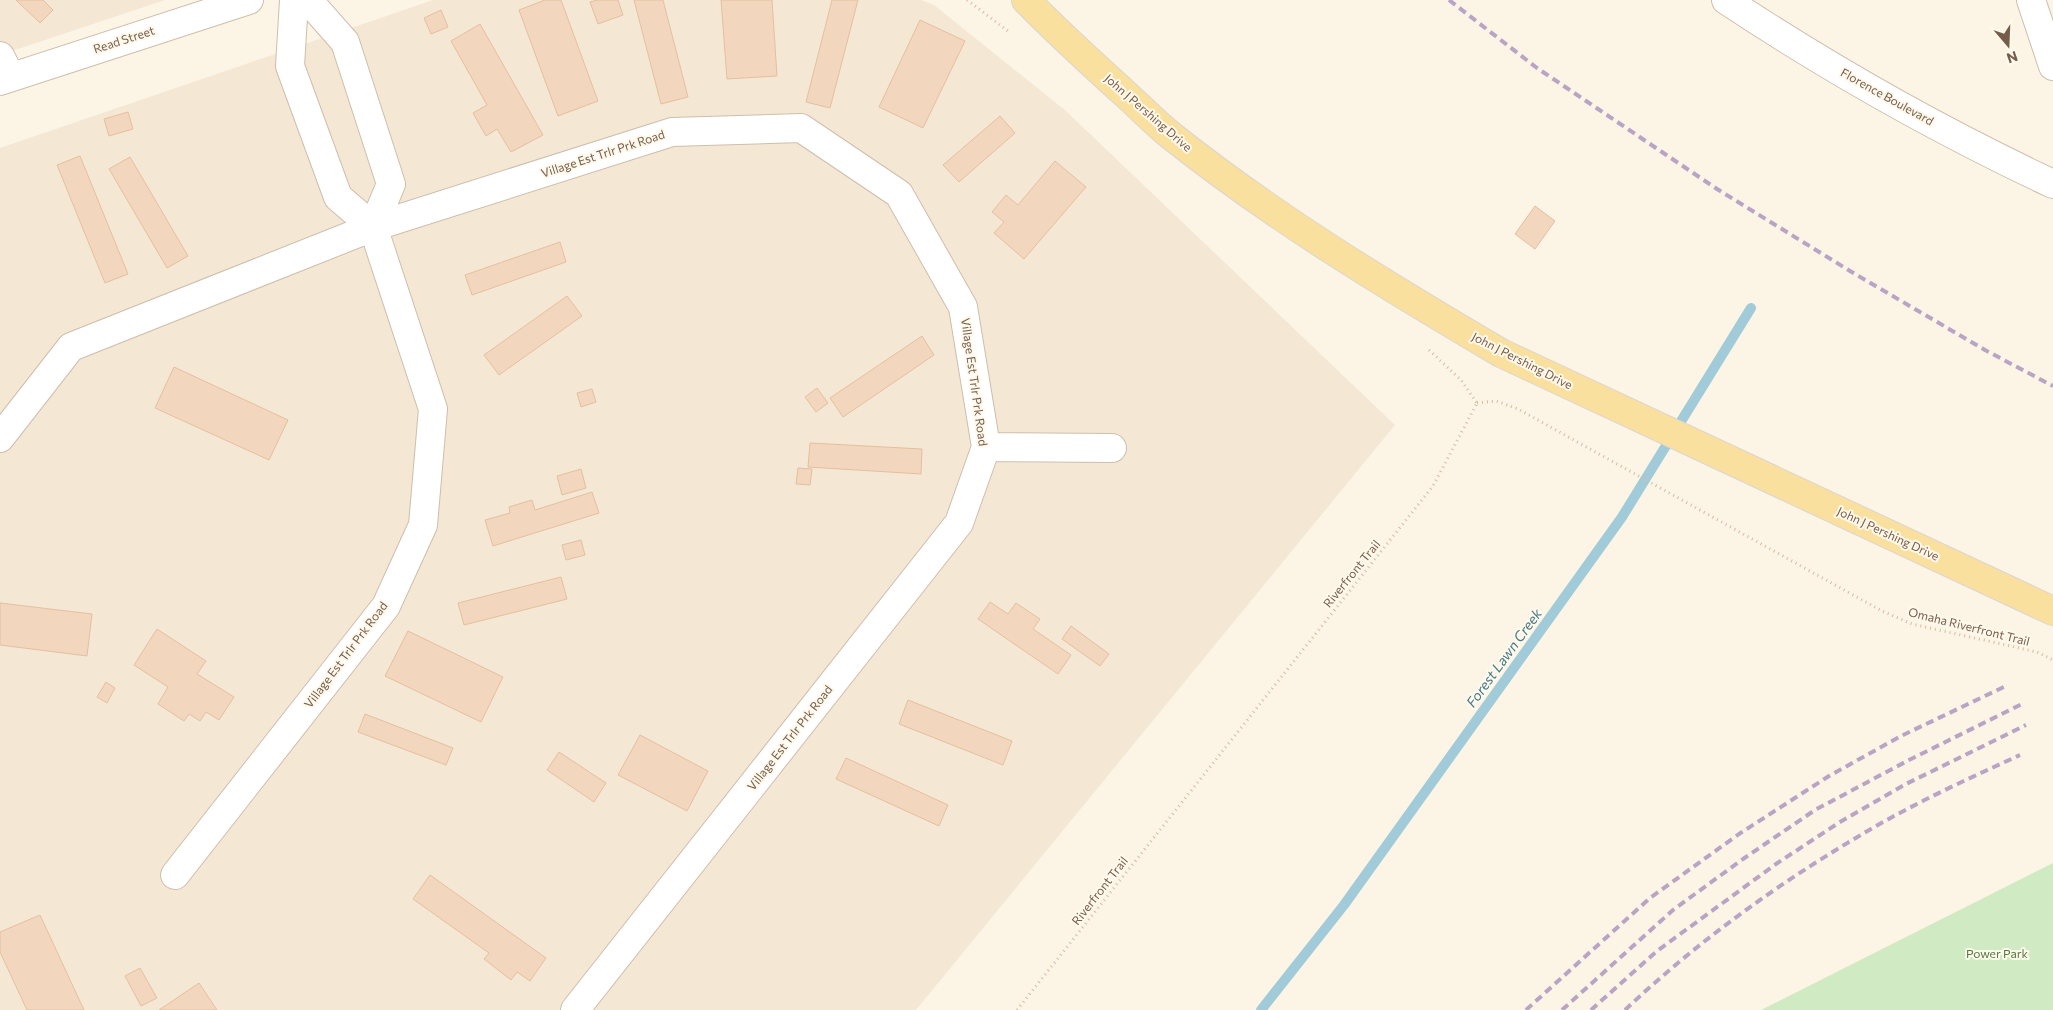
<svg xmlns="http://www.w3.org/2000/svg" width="2053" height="1010" font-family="Commissioner,sans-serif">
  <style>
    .residential { fill: #f4e8d4 }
    .green { fill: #d0eac4 }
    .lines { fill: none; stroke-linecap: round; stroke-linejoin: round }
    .stream { stroke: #a1cbd8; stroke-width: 10 }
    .building { fill: #f2d7be; stroke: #e4bf9e }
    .minor-casing { stroke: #cebeac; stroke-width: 30 }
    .major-casing { stroke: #dbd5d0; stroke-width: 30 }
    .path { stroke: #d7baa1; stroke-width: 3; stroke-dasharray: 1 4; stroke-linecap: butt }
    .minor { stroke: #fff; stroke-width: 28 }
    .major { stroke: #fae09f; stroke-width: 28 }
    .rail { stroke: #b9a4c6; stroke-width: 4; stroke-dasharray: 8 5; stroke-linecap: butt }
    .labels { text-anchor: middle; stroke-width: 4; stroke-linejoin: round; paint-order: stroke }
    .street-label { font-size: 12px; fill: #765d4b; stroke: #fff9ec }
    .park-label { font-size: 12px; fill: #4e7b42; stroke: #fff9ec }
    .water-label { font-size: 14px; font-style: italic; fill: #447889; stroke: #fff9ec }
  </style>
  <rect width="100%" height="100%" fill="#fcf5e6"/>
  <!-- residential -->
  <path class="residential" d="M0,0H165L0,55Z
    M433,0H921L934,5L1066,111L1395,425L916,1010H0V148Z"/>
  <!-- green -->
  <path class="green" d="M2053,863V1010H1761Z"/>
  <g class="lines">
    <!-- stream -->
    <path class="stream" d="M1261,1010L1344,905L1622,517L1751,308"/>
  </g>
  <!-- building -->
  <path class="building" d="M16,0H43L53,10L40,23Z
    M545,0H561L598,101L558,116L519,10Z
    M597,0H618L623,15L598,24L590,2Z
    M634,0H663L688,97L661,104Z
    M721,0H772L777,76L727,79Z
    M832,0H858L830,108L806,102Z
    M441,10L448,27L431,34L424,18Z
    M920,20L965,41L923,128L879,107Z
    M480,24L543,135L511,152L497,129L486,136L473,113L487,105L451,41Z
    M128,112L133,129L109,136L104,119Z
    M1000,116L1015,133L959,182L943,165Z
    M80,156L128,274L105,283L57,165Z
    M130,157L188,256L167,268L109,169Z
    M1055,161L1086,187L1024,259L994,233L1004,222L992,212L1006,195L1018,205Z
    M1535,206L1555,221L1535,249L1515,234Z
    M560,242L566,262L472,295L465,275Z
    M567,296L582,316L499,375L484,355Z
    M922,336L934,355L843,417L830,398Z
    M174,367L288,420L269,460L155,408Z
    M817,388L828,403L816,412L805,397Z
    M592,389L596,402L581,407L577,393Z
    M810,443L922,449L921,474L808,467Z
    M798,468L812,469L810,485L796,484Z
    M581,469L586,488L562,495L557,476Z
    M592,492L599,513L493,546L485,520L510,513L509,507L532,500L535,510Z
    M581,540L585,555L566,560L562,545Z
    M561,577L567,599L464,625L458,603Z
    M990,602L1008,614L1016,603L1040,619L1033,629L1071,655L1058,674L978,619Z
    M0,603L92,614L87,656L0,645Z
    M1071,626L1109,654L1100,666L1062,639Z
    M157,629L206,661L197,674L234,697L219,720L206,712L200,721L189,714L184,721L158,704L168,687L134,665Z
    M408,631L503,677L481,722L385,676Z
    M106,682L115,688L107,703L97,697Z
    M908,700L1012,741L1003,765L899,724Z
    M365,714L453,748L446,765L358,732Z
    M640,735L708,771L687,811L618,775Z
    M559,752L606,783L594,802L547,770Z
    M846,758L948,805L939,826L836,779Z
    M430,875L546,958L530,981L517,972L511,980L484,959L489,953L413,899Z
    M40,915L84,1010H27L0,952V932Z
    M140,968L157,998L141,1006L125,976Z
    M199,983L217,1010H159Z"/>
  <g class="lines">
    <defs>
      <path id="minor" d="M308,0L345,42L391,184L373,227
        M1726,0C1830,69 1940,131 2053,184
        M2031,0L2053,66
        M0,56L11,77
        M0,81L249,0
        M0,438L71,347L373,227L672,132L801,128L899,194L963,307L986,447L959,523L575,1010
        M986,447L1112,448
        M175,875L386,606L423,525L433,409L373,227L338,197L290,66L294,0"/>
      <path id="major" d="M1026,0C1057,32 1089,61 1122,91C1138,105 1153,121 1169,134C1273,217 1387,286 1501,353L2053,611"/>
    </defs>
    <!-- minor casing -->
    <use href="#minor" class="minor-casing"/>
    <!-- major casing -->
    <use href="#major" class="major-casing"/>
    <!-- path -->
    <path class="path" d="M967,0L1008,31
      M1429,350L1461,380L1477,403
      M1477,403L1496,401L1518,409L1882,611L1912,624L2037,652L2053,660
      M1017,1010L1433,486L1477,403"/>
    <!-- minor -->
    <use href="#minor" class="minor"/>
    <!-- major -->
    <use href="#major" class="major"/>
    <!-- rail -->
    <path class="rail" d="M1449,0L1537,68L1717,189L1850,271L1985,350L2053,386
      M1526,1010L1650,898L1739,834L1829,776L1901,736L2008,685
      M1562,1010L1673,910L1743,859L1815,810L1909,760L2024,703
      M1591,1010L1657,951L1776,864L1840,822L1906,784L2026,725
      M1625,1010C1699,940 1783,880 1871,829C1919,801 1970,778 2020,755"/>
  </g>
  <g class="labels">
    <!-- street labels -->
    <g class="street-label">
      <text transform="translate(124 40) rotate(-18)" y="4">Read Street</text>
      <text transform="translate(1887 97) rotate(29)" y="4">Florence Boulevard</text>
      <text transform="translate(1148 113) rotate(41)" y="4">John J Pershing Drive</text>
      <text transform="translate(603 154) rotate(-18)" y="4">Village Est Trlr Prk Road</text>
      <text transform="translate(1522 361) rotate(27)" y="4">John J Pershing Drive</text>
      <text transform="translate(974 382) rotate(82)" y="4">Village Est Trlr Prk Road</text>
      <text transform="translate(1888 534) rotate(25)" y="4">John J Pershing Drive</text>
      <text transform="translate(1352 574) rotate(-51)" y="4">Riverfront Trail</text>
      <text transform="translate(1969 627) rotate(14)" y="4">Omaha Riverfront Trail</text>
      <text transform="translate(346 655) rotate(-53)" y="4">Village Est Trlr Prk Road</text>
      <text transform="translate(790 738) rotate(-52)" y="4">Village Est Trlr Prk Road</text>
      <text transform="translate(1100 891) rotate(-52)" y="4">Riverfront Trail</text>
    </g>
    <!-- park labels -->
    <g class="park-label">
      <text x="1997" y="958">Power Park</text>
    </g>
    <!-- water labels -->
    <g class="water-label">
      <text transform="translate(1504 658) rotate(-54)" y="5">Forest Lawn Creek</text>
    </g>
  </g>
  <!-- north arrow -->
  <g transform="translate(2008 45) rotate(161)" stroke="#fff9ec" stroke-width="4" paint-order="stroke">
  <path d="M0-4L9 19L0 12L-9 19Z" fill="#765d4b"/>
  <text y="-8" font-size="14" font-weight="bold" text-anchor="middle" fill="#765d4b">N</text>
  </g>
</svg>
